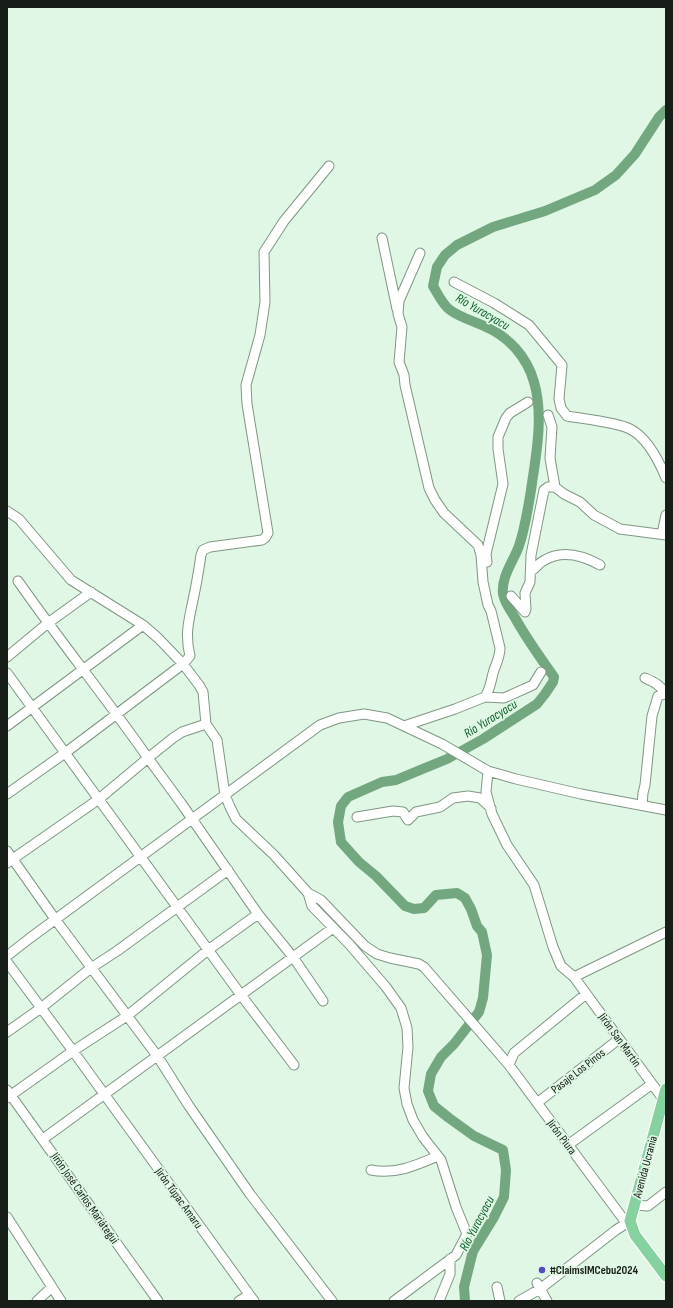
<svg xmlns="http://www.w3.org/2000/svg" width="673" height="1308" font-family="'Sofia Sans Condensed',sans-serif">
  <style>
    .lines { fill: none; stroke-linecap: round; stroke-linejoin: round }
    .river { stroke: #73a77f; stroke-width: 10 }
    .minor-casing { stroke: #809684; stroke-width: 11 }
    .major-casing { stroke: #fff; stroke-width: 13 }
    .minor { stroke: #fff; stroke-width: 9 }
    .major { stroke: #85d1a0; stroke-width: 11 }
    .poi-dot { fill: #544bc2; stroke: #dff7e4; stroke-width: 1.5 }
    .labels { text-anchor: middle; stroke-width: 3.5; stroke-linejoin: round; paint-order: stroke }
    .street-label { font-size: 12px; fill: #161e17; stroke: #dff7e4 }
    .poi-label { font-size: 12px; font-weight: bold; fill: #161e17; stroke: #dff7e4; text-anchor: start }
    .water-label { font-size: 13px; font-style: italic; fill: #0f622f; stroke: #dff7e4 }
  </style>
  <rect width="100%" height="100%" fill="#dff7e4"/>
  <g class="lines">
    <!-- river -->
    <path class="river" d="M465,1301L464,1287L473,1251L494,1217L504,1197L506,1170L503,1150L474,1136L449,1118L434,1106L428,1091L431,1074L441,1057L454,1044L479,1012L483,998L487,955L482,932L477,926L471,909L465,898L457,893L436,895L424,908L414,909L405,906L376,876L359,862L341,842L338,822L341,806L348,797L382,782L396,780L447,759L483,739L537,704L545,694L553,682L554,677C539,656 526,638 514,616C510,610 504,601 503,594C501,577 513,562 519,546C525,528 528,509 531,490C536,455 544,416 534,382C527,357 509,337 486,327C474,321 461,318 450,310C442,304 438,294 433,286L437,267L445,255L457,245L493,227L545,211L595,190L616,175L635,154L659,117L666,110"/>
    <defs>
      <path id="minor" d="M382,238L397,309
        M420,253L399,301L398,314L402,327L399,362L404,375L405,385L429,488L435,500L444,513L478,545L481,555L483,582L488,605L491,611L500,648C500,656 497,662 494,670C491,679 491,688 485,697
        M454,282L494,303L529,325L562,365L559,399L561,408L567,416C584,419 616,422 630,429C648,438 659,461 666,478
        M548,415L552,427L550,458L555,487
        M7,511L19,519L71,580L143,625L158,638L183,664L199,685L203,692L206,724L217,740L225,795L230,807L236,819L274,855L308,893L312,906L350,945L386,987L401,1008L407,1028L408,1047L404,1088L407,1104L413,1120L423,1137L441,1160L456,1207L467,1234L456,1255L394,1301
        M662,534L666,515
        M487,562L486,554L503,484L498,449V437L506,418L510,413L528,402
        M531,571C536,568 538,564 543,561C562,549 582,555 600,565
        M511,596L525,612L526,609L525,593L530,582L531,555L544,490L548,487H555L564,494L580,502L594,515L620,529L666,535
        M7,657L48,623L91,592
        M7,673L241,995L294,1065
        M645,678C654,682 661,685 665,694
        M206,724L182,732L173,738L148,758L181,803L258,914L293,957L323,1001
        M7,726L143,625
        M404,726L455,709L485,697L504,698L533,685L541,672
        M488,771L486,792L492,814L507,845L534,885L553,947L561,966L574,977L666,1103
        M7,794L65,753L183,664L190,656C184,632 190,617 194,595C197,582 199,568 201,555L203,550L210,547L262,540L265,538L268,533L247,404L246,385L260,335L265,302L264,252L284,221L329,166
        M642,805L643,793L645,785L652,716L658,696L666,694
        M357,817L393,811L403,812L408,820L416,812L440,807L453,798L468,796L480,798L491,808
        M7,851L55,919L158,1057L189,1106L250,1194L332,1301
        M7,863L99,799L148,758C106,698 60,641 18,581
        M308,893L321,900L365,946L377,954L390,958L419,964L424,967L509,1065L627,1224
        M7,956L30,938L320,725L339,718L364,714L387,718L442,744L488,771L516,779L581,794L666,810
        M7,962L73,1051L254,1301
        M574,977L666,932
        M7,1032L41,1008L91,968L117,951L228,870
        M509,1065L514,1053L586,994
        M7,1090L158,1301
        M7,1098L73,1051L127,1016L208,950L258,914
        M537,1103L619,1039
        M43,1139L333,928
        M568,1145L652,1084
        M371,1170C395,1175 417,1165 438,1156
        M635,1205L648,1206L666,1192
        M7,1217L61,1301
        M537,1283L547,1301
        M497,1287L500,1301
        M37,1301L52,1287
        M239,1301L249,1295
        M439,1301L450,1274V1259
        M519,1301L540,1289L616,1230L630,1221"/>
      <path id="major" d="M666,1089L630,1221L635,1235L666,1276"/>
    </defs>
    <!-- minor casing -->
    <use href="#minor" class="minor-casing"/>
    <!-- major casing -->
    <use href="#major" class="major-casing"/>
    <!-- minor -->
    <use href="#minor" class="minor"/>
    <!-- major -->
    <use href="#major" class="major"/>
  </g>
  <!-- markers -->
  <circle class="poi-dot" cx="542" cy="1270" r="4"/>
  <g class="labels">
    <!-- street labels -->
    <g class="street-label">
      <text transform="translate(620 1040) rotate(54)" y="4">Jirón San Martín</text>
      <text transform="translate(578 1071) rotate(-38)" y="4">Pasaje Los Pinos</text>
      <text transform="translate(562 1137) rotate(53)" y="4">Jirón Piura</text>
      <text transform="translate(645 1167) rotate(-75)" y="4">Avenida Ucrania</text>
      <text transform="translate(85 1198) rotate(55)" y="4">Jirón José Carlos Mariátegui</text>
      <text transform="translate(179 1198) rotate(54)" y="4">Jirón Túpac Amaru</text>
    </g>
    <!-- poi labels -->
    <g class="poi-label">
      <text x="550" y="1274">#ClaimsIMCebu2024</text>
    </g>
    <!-- water labels -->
    <g class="water-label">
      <text transform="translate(483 311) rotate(30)" y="5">Río Yuracyacu</text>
      <text transform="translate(490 718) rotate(-32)" y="5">Río Yuracyacu</text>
      <text transform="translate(476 1223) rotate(-62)" y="5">Río Yuracyacu</text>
    </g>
  </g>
  <!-- border -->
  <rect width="673" height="1308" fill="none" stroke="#161e17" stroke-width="16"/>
</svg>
